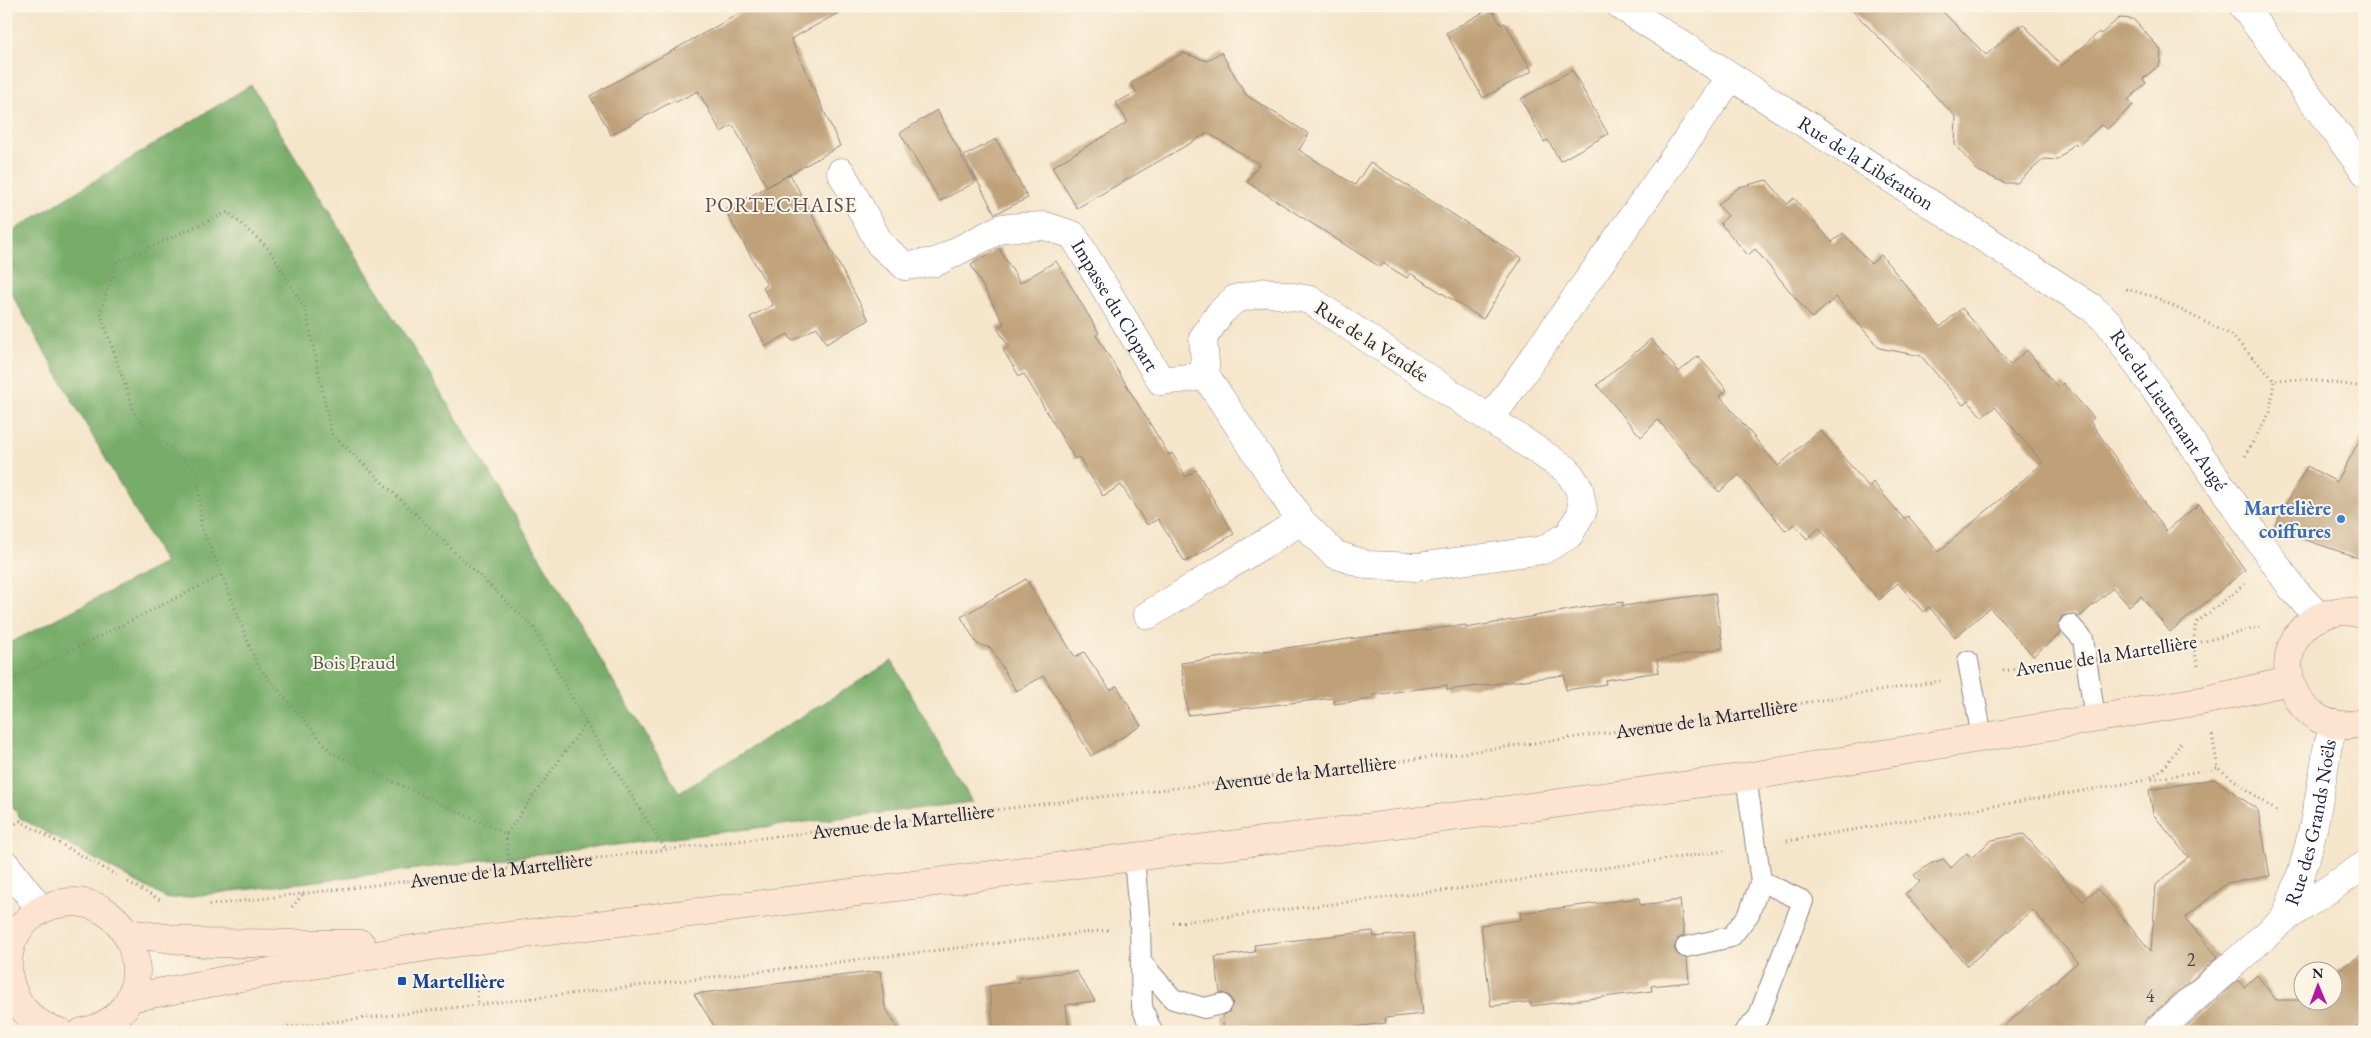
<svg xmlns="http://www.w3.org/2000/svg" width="2371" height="1038" font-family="'EB Garamond',serif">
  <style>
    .forest { fill: #78ad69; stroke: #4d6852 }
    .building { fill: #bfa179 }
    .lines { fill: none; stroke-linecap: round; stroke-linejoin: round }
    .lane-casing { stroke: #8c8482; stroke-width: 22 }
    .street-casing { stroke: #8c8482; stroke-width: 29 }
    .secondary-casing { stroke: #8c8482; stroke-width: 29 }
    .path { stroke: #8c8482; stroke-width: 3; stroke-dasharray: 1 4; stroke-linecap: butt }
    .lane { stroke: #fff; stroke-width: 20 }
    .street { stroke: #fff; stroke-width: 28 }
    .secondary { stroke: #fde4d1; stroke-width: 28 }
    .shop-dot { fill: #3f7fe0; stroke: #fcf5e5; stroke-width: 2 }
    .transit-dot { fill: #1a4fb4; stroke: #fcf5e5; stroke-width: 2 }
    .labels { text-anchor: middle; stroke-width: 4; stroke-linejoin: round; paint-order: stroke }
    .number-label { font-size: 18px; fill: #49424a }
    .street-label { font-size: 20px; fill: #22223b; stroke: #fcf5e5 }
    .shop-label { font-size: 20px; font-weight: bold; fill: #366cbe; stroke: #fcf5e5; text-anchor: end }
    .park-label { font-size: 20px; fill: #4b5c51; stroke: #fcf5e5 }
    .transit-label { font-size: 20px; font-weight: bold; fill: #164399; stroke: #fcf5e5; text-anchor: start }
    .neighbourhood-label { font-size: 21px; letter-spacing: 1px; fill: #594e51; stroke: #fcf5e5 }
  </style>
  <rect width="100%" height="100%" fill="#fcf5e5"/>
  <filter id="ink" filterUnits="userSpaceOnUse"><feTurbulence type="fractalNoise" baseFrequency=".02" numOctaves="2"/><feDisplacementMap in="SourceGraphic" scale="10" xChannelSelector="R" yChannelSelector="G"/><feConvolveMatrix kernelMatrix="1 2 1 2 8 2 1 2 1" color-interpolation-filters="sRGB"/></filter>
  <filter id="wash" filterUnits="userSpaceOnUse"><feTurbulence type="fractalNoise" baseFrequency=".0096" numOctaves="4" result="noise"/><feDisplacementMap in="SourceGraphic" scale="20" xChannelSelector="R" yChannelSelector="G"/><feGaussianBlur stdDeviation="1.12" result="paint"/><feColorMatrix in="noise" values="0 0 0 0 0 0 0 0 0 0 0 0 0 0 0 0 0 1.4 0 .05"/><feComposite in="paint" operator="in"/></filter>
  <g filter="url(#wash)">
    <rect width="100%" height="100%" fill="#f5e5ca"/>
    <!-- forest -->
    <path class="forest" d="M251,85L484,463L679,792L892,661L972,802L168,899L20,818L6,796V645L165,563L6,284V235Z"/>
    <g id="blocks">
      <!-- building -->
      <path class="building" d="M753,6H851L791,39L840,146L767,187L733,125L721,132L698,91L676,102L675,100L611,135L590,96Z
        M1848,6H1937L1986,55L2023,24L2062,66L2099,32L2101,34L2119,18L2133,19L2161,50L2160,64L2143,79L2146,83L2128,100L2133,105L2107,129L2101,125L2078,146L2075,143L2058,160L2044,159L2017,183H2005L1978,171L1955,145L1956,117Z
        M1491,8L1501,25L1505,23L1532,71L1483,98L1446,33Z
        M1221,52L1246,95L1309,134L1299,150L1355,185L1370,162L1522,258L1483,319L1410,273L1407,278L1383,263L1380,267L1247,182L1259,164L1208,133L1077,208L1052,167L1128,122L1116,103L1136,92L1131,83L1183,53L1207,61Z
        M1572,70L1608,134L1560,161L1548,140L1544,142L1521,99Z
        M937,110L976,182L940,201L900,133Z
        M996,139L1028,198L995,214L964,156Z
        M790,174L869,320L826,344L817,327L792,341L788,334L766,346L750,317L773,305L763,288L767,285L725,210Z
        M1767,180L1787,204L1794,198L1832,242L1843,233L1871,264L1881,255L1940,327L1962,308L2010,365L2027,350L2058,388L2063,383L2094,418L2090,421L2166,531L2199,504L2245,570L2170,632L2141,596L2129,606L2113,588L2079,617L2073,614L2062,616L2059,622L2061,633L2033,656L1990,608L1955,637L1929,607L1923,612L1898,583L1879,600L1819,528L1807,539L1794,524L1786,531L1739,475L1719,492L1658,420L1641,437L1597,385L1651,339L1679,372L1698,356L1727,390L1720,396L1778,466L1820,430L1869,487L1873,482L1904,519L1908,516L1938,552L2043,463L1995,407L1982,417L1968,401L1963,405L1921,356L1879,348L1836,297L1812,318L1755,249L1748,255L1720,223L1728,216L1718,205L1739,187Z
        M999,248L1020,283L1056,261L1099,333L1096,335L1169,455L1172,453L1186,477L1196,470L1234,534L1185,562L1158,519L1147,525L1121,485L1103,496L1079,457L1075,459L1024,374L1019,376L1003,350L1009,347L997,328L1004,324L971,265Z
        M2365,430V560L2273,529L2307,466L2337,482Z
        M1026,579L1075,657L1084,652L1110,690L1117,686L1141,726L1091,756L1044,676L1016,691L991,648L977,644L961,617Z
        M1715,593L1723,648L1657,660L1659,672L1605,680L1606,684L1566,690L1564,675L1447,690V685L1373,695V699L1334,704L1333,698L1188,715L1181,663L1356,638L1466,625V628L1581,608L1623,602V606Z
        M2214,779L2258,810L2270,876L2227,883L2185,918L2218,957L2146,1020L2141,1032H1997L2078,962L2033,910L1967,966L1905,894L1920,882L1914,875L1930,864L1943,859L1951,868L1967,853L1971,858L1992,840L2024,834L2082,901L2098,889L2151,951L2156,885L2188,857L2153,814L2149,790Z
        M1639,898L1640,905L1680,900L1684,935L1678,939L1674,949L1678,955L1687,959L1689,982L1651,986L1652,991L1531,1006L1530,1002L1491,1006L1481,925L1521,920L1520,913Z
        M1373,931L1374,937L1414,933L1423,1014L1385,1018L1386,1023L1315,1032H1224L1222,1016L1229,1012L1233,1002L1229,996L1220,992L1215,957L1255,952L1254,945Z
        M2365,952V1021L2348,1032H2180L2238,980L2244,987L2257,975L2276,1000H2334V973Z
        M880,971L885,1007L900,1032H718L694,994Z
        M1076,971L1095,1001L1066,1005L1069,1032H994L989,986L1020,982L1019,978Z"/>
    </g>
  </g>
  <g filter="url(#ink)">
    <use href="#blocks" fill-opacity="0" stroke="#8c8482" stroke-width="1"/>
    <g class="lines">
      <defs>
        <path id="lane" d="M2070,625L2083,639L2095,718
          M1968,661L1982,737
          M1134,857L1140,926L1142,1007L1152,1032
          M1686,947L1731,937L1749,914L1761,881
          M1141,962L1173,999L1204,1008L1221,1004
          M1744,1032L1758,1018L1803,901L1761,881L1746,777"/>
        <g id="street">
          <path id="s2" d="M1621,6L2045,277L2091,307L2109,323L2292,588L2319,617"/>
          <path d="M2243,6L2365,172"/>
          <path id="s3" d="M841,172L880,244L905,266L936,262L1002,228L1045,226L1073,235L1161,381L1206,376"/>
          <path d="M1266,292L1310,300L1567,470L1579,488L1583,510L1569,535L1543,550L1417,567L1367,565L1334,554L1301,521L1206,376L1203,338L1220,313L1235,299Z"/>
          <path d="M1491,418L1731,77"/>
          <path d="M1148,615L1301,521"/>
          <path d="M6,865L41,910"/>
          <path id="s4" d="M2284,919C2309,865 2319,802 2328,744L2335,724"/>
          <path d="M2156,1032L2284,919L2365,865"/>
        </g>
        <path id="secondary" d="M2365,615C2351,610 2337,610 2324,615C2256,642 2294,745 2365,722
          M127,933L204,943L361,944
          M130,998L269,972L445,944L1531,807L1746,777L2206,700L2289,681
          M60,1032C21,1022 0,984 11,945C17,927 33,912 50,906C138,878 174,1015 82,1032"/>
      </defs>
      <!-- lane casing -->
      <use href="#lane" class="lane-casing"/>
      <!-- street casing -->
      <use href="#street" class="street-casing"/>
      <!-- secondary casing -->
      <use href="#secondary" class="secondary-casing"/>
      <!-- path -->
      <g class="path">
        <path d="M2126,289L2155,297L2231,335L2274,380"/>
        <path d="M2245,456L2270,412L2274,380L2303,379L2365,387"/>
        <path d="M222,575L257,665L332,753L506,834L586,723"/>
        <path d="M2117,654L2193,644L2260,627"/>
        <path d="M2198,666L2193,644L2196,623L2245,584"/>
        <path d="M2003,671L2054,663"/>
        <path d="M6,683L222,575L201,526L198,473L136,417L100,312L117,262L228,212L269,249L306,311L331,433L534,628L586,723L665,849"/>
        <path d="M2212,735L2218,768L2279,813"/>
        <path d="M2151,777L2165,767L2182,741"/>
        <path d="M7,829L20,821L116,875"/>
        <path d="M506,834L509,868"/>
        <path d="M1787,841L2218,768"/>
        <path d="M128,882L160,900"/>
        <path id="s1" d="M209,905L1448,755L1705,719L1940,681"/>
        <path d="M292,907L304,893"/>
        <path d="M1173,923L1457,889L1724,851"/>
        <path d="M473,977L477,985L478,1005"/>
        <path d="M181,1025L194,1032"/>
        <path d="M248,1032L1109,930"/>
      </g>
      <!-- lane -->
      <use href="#lane" class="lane"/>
      <!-- street -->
      <use href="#street" class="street"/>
      <!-- secondary -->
      <use href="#secondary" class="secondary"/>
    </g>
  </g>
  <!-- markers -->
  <circle class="shop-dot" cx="2341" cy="519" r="5"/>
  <rect class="transit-dot" x="397" y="976" width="10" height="10" rx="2.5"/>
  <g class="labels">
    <!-- number labels -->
    <g class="number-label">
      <text x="2191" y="966">2</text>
      <text x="2150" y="1002">4</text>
    </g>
    <!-- street labels -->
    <g class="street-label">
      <text dy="7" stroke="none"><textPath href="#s2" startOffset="291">Rue de la Libération</textPath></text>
      <text dy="7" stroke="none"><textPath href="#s3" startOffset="375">Impasse du Clopart</textPath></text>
      <text transform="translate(1372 341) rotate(33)" y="7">Rue de la Vendée</text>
      <text dy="7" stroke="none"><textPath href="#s2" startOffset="688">Rue du Lieutenant Augé</textPath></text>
      <text transform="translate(2106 655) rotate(-9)" y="7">Avenue de la Martellière</text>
      <text dy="7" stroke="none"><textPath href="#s1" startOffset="1509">Avenue de la Martellière</textPath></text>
      <text dy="7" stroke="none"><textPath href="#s1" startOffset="1104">Avenue de la Martellière</textPath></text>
      <text dy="7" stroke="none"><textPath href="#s1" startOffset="699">Avenue de la Martellière</textPath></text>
      <text dy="7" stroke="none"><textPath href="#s4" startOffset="101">Rue des Grands Noëls</textPath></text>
      <text dy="7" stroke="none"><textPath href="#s1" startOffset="294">Avenue de la Martellière</textPath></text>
    </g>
    <!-- shop labels -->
    <g class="shop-label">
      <text x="2331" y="515">Martelière<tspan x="2331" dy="23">coiffures</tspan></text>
    </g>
    <!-- park labels -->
    <g class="park-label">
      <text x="354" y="669">Bois Praud</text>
    </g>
    <!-- transit labels -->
    <g class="transit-label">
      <text x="412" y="988">Martellière</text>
    </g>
    <!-- neighbourhood labels -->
    <g class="neighbourhood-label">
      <text x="781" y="212">PORTECHAISE</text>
    </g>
  </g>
  <!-- margin -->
  <rect width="2371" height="1038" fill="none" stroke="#fcf5e5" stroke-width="25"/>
  <!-- north arrow -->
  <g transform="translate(2318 986) rotate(359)"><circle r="24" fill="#fcf5e5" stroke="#a5a1a1"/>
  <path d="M0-4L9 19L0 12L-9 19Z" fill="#b5179e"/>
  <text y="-8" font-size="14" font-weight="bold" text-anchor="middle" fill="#22223b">N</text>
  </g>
</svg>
